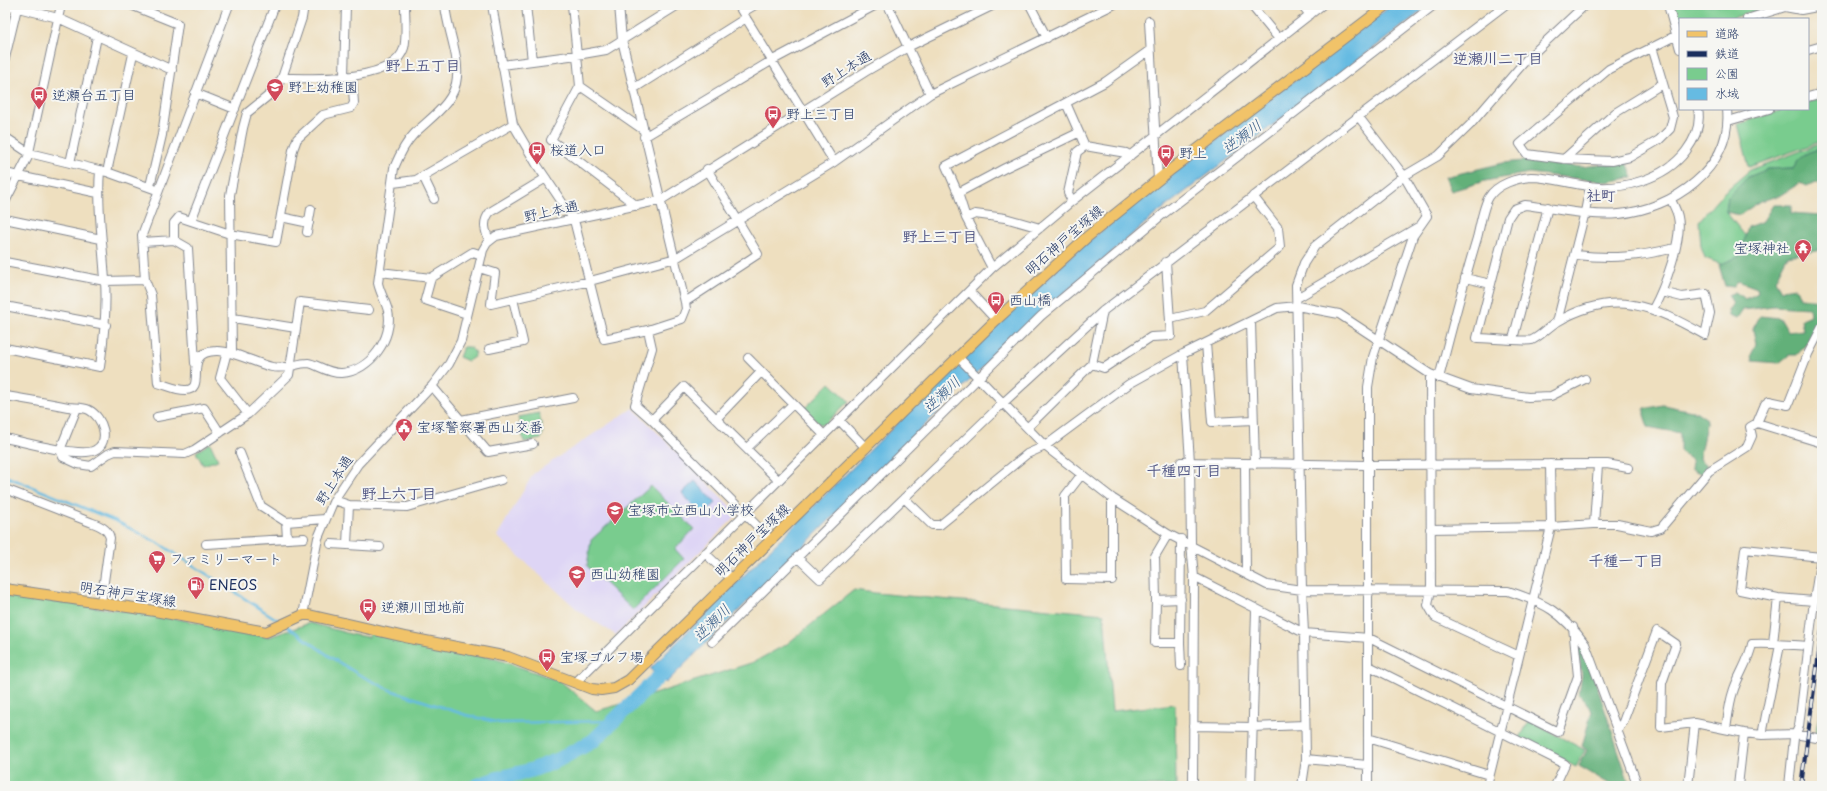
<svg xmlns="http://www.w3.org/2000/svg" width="1827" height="791" font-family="'Playpen Sans','Klee One',sans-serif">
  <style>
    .built { fill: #ded5f5 }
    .green { fill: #79cc8e; stroke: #4a7e76 }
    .forest { fill: #62b079; stroke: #3e706c }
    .water { fill: #66bbe2; stroke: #4075a0 }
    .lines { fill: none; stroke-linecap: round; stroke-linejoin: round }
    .stream { stroke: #66bbe2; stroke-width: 2.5 }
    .river { stroke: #66bbe2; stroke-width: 15 }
    .minor-casing { stroke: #84878e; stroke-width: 10 }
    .major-casing { stroke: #84878e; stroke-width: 12 }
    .minor { stroke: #fff; stroke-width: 8 }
    .major { stroke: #f1c369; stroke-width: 10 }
    .rail-casing { stroke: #1b2f5e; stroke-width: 4 }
    .rail { stroke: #f6f6f2; stroke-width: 2.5; stroke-dasharray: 8; stroke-linecap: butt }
    .labels { text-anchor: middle; stroke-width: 4; stroke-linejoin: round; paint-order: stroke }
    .street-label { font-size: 14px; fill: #1b2f5e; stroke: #f6f6f2 }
    .poi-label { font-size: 14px; fill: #1b2f5e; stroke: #f6f6f2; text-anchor: start }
    .neighbourhood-label { font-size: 15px; font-weight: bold; fill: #515684; stroke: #f6f6f2 }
    .water-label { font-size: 15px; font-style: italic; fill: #325986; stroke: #f6f6f2 }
  </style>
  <rect width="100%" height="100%" fill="#f6f6f2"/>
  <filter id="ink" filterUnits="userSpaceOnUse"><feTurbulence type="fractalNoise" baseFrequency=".025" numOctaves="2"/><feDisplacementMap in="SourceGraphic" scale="8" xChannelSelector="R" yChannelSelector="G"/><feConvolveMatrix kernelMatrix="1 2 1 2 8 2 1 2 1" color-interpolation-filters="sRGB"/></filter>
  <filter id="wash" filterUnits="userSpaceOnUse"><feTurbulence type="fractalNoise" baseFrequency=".012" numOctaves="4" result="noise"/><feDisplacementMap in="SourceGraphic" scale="16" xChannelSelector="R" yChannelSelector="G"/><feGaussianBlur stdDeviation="0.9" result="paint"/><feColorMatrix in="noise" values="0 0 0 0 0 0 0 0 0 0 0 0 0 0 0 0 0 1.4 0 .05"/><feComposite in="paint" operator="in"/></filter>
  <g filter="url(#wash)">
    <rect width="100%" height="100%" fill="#eedfbf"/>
    <!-- built -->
    <path class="built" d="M633,408L738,514L616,635L579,611L497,536L533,474Z"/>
    <!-- green -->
    <path class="green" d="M1675,5H1764L1765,8L1729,19H1680V22Z
      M1822,98V141L1749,167L1738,124L1786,109H1808V102Z
      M1822,143V149C1808,151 1800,155 1793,168L1768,169L1728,197L1726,212L1747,238L1740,256L1723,265L1705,258L1701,246L1699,221L1723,193L1750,170Z
      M463,347H470L475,353L474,357L468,361L459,357Z
      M830,383L849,401L825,424H819L804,409Z
      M539,413L543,433L541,439L524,442L518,417Z
      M210,443L218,460L203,465L196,452Z
      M651,486L694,529L675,549L684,559L633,610L587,566L591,540Z
      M854,590L875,593L1104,614L1112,711L1175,704L1176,786H5V595L168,617L269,637L310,623L354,635L369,637L370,633L490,657L560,681L596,711L629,702L754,662L787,644Z
      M1821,706H1822V736L1815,735Z
      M1529,721L1585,750L1576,767L1520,738Z"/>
    <!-- forest -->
    <path class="forest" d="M1822,149V186L1815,182L1807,186L1800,183L1779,196L1760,201L1740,215L1726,212L1728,197L1748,177L1768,169L1793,168C1800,155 1808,151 1822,149Z
      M1532,160L1581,167L1627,162L1633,177L1607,182L1529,173L1485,181L1451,191L1445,177L1503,163Z
      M1773,205H1791V213L1821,215L1822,211V250L1787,256L1775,280L1781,290L1796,288L1800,298L1822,300V333L1813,336L1797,355H1789L1779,363L1752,361L1751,355L1756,345L1753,329L1760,316L1780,318L1788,332L1803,330L1801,319L1810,315L1809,308L1773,306L1743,310L1737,319L1729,316L1728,311L1733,303L1728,295L1735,292L1746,299L1758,293L1757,288L1738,281L1734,287L1725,286L1719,265L1740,256L1748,227L1763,221Z
      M1663,405L1697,412L1707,419L1699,459L1707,466L1702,474L1691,469L1692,460L1680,451V433L1648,427L1644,415V409Z
      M1577,639L1584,647L1630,786H1613L1579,766L1587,750L1582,746L1592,711L1579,694L1582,675L1576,640Z"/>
    <!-- water -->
    <path class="water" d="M1392,5H1430L1156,214L1041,313L980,370L666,683L650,669L966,355L1080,248L1160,184Z
      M695,481L716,503L702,515L682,493Z"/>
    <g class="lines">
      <!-- stream -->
      <path class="stream" d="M5,476L116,521L160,544L281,622
        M287,626L332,658L358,674L390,690L466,715L500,723L612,721"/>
      <!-- river -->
      <path class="river" d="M476,786L496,779L532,770L558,760L593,741L674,662"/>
    </g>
  </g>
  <g filter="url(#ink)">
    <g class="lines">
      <defs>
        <path id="minor" d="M6,5L58,18L172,70
          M131,5L178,24L162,135L150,186
          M229,5L142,235L145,280L151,295L158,383C166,385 176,390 185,390C209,390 180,352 216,351C232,350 255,363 272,367C286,370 296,363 308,363C317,364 328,374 342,373C370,371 394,338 388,311C386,302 380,293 378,283L394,168C399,156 405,143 414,134C431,117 455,103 457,77C459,53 447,29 445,5
          M492,5L513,124L537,165L574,220L604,339L648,330
          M526,5L532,61
          M572,5L580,86L642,129
          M619,5L622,40L685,302L686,309L682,319L648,330L652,348L635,405L652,420L771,540
          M738,5L834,162
          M888,5L930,94
          M1030,5L1047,38
          M1251,5L1279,39
          M1302,5L1310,15
          M1668,5L1680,49
          M743,12L755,5
          M1747,19L1785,7L1801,10L1822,6
          M1149,21L1158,180
          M1652,47L1673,117L1670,129L1659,140L1630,157L1612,161L1564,159L1527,154L1520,144L1609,69L1675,36
          M1808,50L1822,46
          M5,58L17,8
          M502,65L577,55L606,50L678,5
          M344,76L346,5
          M282,78C311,78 394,83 404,48C407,37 405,17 405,5
          M580,86L551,140L637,206
          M633,89L746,18
          M195,93L235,109
          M1808,97L1822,93
          M1066,103L1085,146
          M1358,116L1404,176L1427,216L1413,236L1373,357L1368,387V786
          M1728,121L1769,109
          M5,137L29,153L107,172L154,189
          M644,137L771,61L876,5
          M1564,159L1615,113L1662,84
          M70,163L97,37
          M107,172L133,54
          M5,173L98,193
          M423,176L434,199
          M393,183L416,180L513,124
          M958,193L1005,168L1078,133
          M1072,201L1068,193L1077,152L1085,146L1126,153L1130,156
          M5,202L28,157L61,5
          M281,217L309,223
          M966,218L975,214L1005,218L1040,228
          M5,219L101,239
          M191,221L275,5
          M307,232L311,209
          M174,240V223L179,217L230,234L276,242L293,150L297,139L323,115L351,108L354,103L352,76
          M489,241C485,230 482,222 490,212L546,178
          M143,242L174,240L188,248L195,363
          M1575,255C1614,259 1637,257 1675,248
          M5,262L105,281L145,280
          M479,268L495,273L491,304L590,281L676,258L834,162L930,94L1113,5
          M992,268L966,218L958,193L946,166L1105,82L1150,50
          M380,272L431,278L473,252L482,255
          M431,278L425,300L467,314
          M1465,278L1491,284
          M969,291L996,320
          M1662,292L1682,297L1706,294L1710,313L1705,335C1652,306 1615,288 1557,322C1548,327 1541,336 1532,340C1525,342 1487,338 1477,338L1508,218L1514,209L1525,205C1553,208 1591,217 1619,214C1672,209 1733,169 1727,109
          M1297,298L1418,227
          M685,302L758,254L707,169
          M5,306L106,325
          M1653,309C1664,289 1683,239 1678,217C1677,211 1673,205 1671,199
          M233,318L296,328
          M1170,319L1205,311L1280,247L1278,228L1253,196
          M1251,322L1255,464
          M1557,322L1585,212L1590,186
          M1513,339L1548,207
          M1206,343L1212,422L1253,420
          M5,348L100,367C104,338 107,310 105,281C103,244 97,207 100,170
          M489,349L523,342L513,299
          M227,352L220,378L248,414
          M232,353L230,195L243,128L247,113L273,92L282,78L302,18L304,5
          M1183,354L1190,462L1191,544L1194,577L1193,786
          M958,357L1045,446L1112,498L1168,534L1267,585L1302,590L1508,591C1545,603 1562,612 1585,644L1638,786
          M748,358L823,434
          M1092,364L1103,311
          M1430,374L1431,589L1428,605L1435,617L1519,656
          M1439,378C1451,331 1463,284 1477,238C1480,227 1483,206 1489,197C1497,184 1517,178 1531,177C1550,177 1570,184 1588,186C1621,191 1665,179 1686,151C1695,139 1701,124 1698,109
          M432,386L488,452L533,444
          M5,396C26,399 47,403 68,407C75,408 83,407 89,410C103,417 111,442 95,450C81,458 23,442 5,438
          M77,408L60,450L63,457L78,464L91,466L108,454L115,451L185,454L194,450L248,414L289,375L300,302L369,310
          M157,417L204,408L220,433
          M717,418L761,372
          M461,420L573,398
          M652,420L684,387L777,479
          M839,420L866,448
          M1757,423L1765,404L1769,401L1788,405L1808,354L1822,327
          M1028,427L1092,364L1104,368L1151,337L1171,336L1166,262
          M747,448L793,404
          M240,453L261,506L286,522L325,519
          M1181,462L1367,465L1607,464L1628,468
          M1245,464L1246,574
          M1082,474L1065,496L1066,579L1112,580V498
          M5,489L90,522C98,525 108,528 110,538L101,603
          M904,498L932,525H940L1027,454L1045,446L1129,384L1183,354L1277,308L1297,306L1339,314L1430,374L1471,389L1528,397L1551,396L1585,379
          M334,500L349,505L407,507L501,480
          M286,522L287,539
          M1594,524L1598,465
          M1430,529L1551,527L1594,524H1617L1651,531L1661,528L1709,471L1747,447L1752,436L1750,427L1757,423L1822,443
          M1168,534L1155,556L1156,600L1181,599
          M206,544L304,538
          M331,544L380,547
          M347,544L349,505
          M705,553L732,579
          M797,557L820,579L1003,403L1103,311L1505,5
          M1194,577L1304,633L1369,638L1558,732L1578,676L1573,627
          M1156,600L1155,643H1180L1181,539
          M303,615L318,538L334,500L358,464L432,386L449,364L461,341L483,250L487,243L496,236L661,200L865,72L908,47L994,5
          M712,642L1041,316L1162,215L1434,5
          M1180,643L1181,666
          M1773,643L1778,598
          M1369,666L1565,764L1555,786
          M575,683L992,268L1072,201L1322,5
          M1193,726L1253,727L1305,725
          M1726,729C1728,717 1729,704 1733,692C1738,675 1749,661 1752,644C1771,643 1789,645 1808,646
          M1617,731L1623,722L1657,631L1676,644L1662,683L1661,727L1695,723L1744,733L1762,735L1795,734L1822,739
          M1762,735L1780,645
          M1368,738L1489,775
          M1306,759L1367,765
          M1251,786L1256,610
          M1302,786L1306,759L1304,633L1302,590L1296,285L1304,263L1315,246L1404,176L1438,156L1470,125L1526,60L1585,5
          M1487,786L1551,527L1550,464
          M1688,786L1695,723
          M1738,786L1744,733
          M1789,786L1794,738L1799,726L1814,601L1821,557L1745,549L1740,590L1778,598L1814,601"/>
        <path id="major" d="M5,589L155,611L266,632L303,615H309L405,637L508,657L592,689L601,690L614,688L628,680L996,320L1087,237L1169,171L1387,5"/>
      </defs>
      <!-- minor casing -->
      <use href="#minor" class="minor-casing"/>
      <!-- major casing -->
      <use href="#major" class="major-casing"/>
      <!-- minor -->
      <use href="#minor" class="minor"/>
      <!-- major -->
      <use href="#major" class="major"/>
      <defs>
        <path id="rail" d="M1801,786L1822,630"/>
      </defs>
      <!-- rail casing -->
      <use href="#rail" class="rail-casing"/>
      <!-- rail -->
      <use href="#rail" class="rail"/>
    </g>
  </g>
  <!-- icons -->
  <defs>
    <symbol id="school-pin" viewBox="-11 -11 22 30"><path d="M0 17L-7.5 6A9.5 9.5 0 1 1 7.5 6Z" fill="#d1495b" stroke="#f6f6f2"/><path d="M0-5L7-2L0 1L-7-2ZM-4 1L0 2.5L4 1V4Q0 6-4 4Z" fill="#fff"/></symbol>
    <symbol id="bus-pin" viewBox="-11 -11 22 30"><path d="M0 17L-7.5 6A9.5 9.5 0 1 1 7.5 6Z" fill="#d1495b" stroke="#f6f6f2"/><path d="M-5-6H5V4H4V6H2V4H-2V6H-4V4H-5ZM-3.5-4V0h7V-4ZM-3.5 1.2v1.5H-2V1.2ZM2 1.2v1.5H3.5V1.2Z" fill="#fff"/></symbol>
    <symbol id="temple-pin" viewBox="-11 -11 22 30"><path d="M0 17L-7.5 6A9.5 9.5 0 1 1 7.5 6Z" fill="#d1495b" stroke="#f6f6f2"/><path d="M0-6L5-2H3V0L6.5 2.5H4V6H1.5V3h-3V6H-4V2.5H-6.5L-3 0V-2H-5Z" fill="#fff"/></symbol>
    <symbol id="civic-pin" viewBox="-11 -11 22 30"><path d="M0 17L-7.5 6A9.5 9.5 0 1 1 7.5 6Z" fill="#d1495b" stroke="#f6f6f2"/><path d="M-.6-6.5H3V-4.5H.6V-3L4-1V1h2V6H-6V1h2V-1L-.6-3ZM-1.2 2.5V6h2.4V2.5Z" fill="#fff"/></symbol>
    <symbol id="supermarket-pin" viewBox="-11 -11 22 30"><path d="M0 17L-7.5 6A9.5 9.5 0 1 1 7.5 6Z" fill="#d1495b" stroke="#f6f6f2"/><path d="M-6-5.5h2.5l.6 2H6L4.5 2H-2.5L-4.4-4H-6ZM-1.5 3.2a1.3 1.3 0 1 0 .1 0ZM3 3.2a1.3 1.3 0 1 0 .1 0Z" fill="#fff"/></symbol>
    <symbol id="fuel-pin" viewBox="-11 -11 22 30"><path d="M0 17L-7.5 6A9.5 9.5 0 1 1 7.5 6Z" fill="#d1495b" stroke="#f6f6f2"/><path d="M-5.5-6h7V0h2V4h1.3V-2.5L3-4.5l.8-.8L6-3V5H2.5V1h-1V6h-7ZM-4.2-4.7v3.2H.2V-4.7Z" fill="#fff"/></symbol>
  </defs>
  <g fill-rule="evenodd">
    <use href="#school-pin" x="265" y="77" width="20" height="27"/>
    <use href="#bus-pin" x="29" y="85" width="20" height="27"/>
    <use href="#bus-pin" x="763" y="104" width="20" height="27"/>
    <use href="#bus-pin" x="527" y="140" width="20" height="27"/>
    <use href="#bus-pin" x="1156" y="143" width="20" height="27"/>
    <use href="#temple-pin" x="1793" y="238" width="20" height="27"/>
    <use href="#bus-pin" x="986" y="290" width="20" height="27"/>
    <use href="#civic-pin" x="394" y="417" width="20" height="27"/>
    <use href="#school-pin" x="605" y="500" width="20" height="27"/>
    <use href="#supermarket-pin" x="147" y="549" width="20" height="27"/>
    <use href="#school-pin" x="567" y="564" width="20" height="27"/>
    <use href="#fuel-pin" x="186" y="575" width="20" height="27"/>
    <use href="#bus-pin" x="358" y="597" width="20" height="27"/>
    <use href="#bus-pin" x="537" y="647" width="20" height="27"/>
  </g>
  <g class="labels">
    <!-- street labels -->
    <g class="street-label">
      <text transform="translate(846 69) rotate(-32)" y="5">野上本通</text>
      <text transform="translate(551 211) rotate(-12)" y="5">野上本通</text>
      <text transform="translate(1064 240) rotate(-41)" y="5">明石神戸宝塚線</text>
      <text transform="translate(334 480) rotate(-57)" y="5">野上本通</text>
      <text transform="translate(752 540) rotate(-44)" y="5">明石神戸宝塚線</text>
      <text transform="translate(128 594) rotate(9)" y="5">明石神戸宝塚線</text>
    </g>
    <!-- poi labels -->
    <g class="poi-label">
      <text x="288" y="92">野上幼稚園</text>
      <text x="52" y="100">逆瀬台五丁目</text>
      <text x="786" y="119">野上三丁目</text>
      <text x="550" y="155">桜道入口</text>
      <text x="1179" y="158">野上</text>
      <text x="1790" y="253" text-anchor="end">宝塚神社</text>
      <text x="1009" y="305">西山橋</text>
      <text x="417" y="432">宝塚警察署西山交番</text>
      <text x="628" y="515">宝塚市立西山小学校</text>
      <text x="170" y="564">ファミリーマート</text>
      <text x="590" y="579">西山幼稚園</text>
      <text x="209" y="590">ENEOS</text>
      <text x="381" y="612">逆瀬川団地前</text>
      <text x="560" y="662">宝塚ゴルフ場</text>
    </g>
    <!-- neighbourhood labels -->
    <g class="neighbourhood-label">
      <text x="1498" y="64">逆瀬川二丁目</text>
      <text x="423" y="71">野上五丁目</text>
      <text x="1601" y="201">社町</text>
      <text x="940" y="242">野上三丁目</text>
      <text x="1184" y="476">千種四丁目</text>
      <text x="399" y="499">野上六丁目</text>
      <text x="1626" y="566">千種一丁目</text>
    </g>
    <!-- water labels -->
    <g class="water-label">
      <text transform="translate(1242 137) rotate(-37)" y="5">逆瀬川</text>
      <text transform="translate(942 395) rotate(-44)" y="5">逆瀬川</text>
      <text transform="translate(712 623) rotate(-45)" y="5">逆瀬川</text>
    </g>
  </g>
  <!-- margin -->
  <rect width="1827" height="791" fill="none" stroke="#f6f6f2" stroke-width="20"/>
  <!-- legend -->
  <rect x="1679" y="18" width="130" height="92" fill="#f6f6f2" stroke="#9ea6b7"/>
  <rect x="1687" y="31" width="20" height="6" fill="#f1c369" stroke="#9ea6b7"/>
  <text x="1715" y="38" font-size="12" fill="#1b2f5e">道路</text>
  <rect x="1687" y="51" width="20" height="6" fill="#1b2f5e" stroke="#9ea6b7"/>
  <text x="1715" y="58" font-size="12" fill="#1b2f5e">鉄道</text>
  <rect x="1687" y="68" width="20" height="12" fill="#79cc8e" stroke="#9ea6b7"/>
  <text x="1715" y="78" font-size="12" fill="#1b2f5e">公園</text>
  <rect x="1687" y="88" width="20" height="12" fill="#66bbe2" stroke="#9ea6b7"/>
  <text x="1715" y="98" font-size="12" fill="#1b2f5e">水域</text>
</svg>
